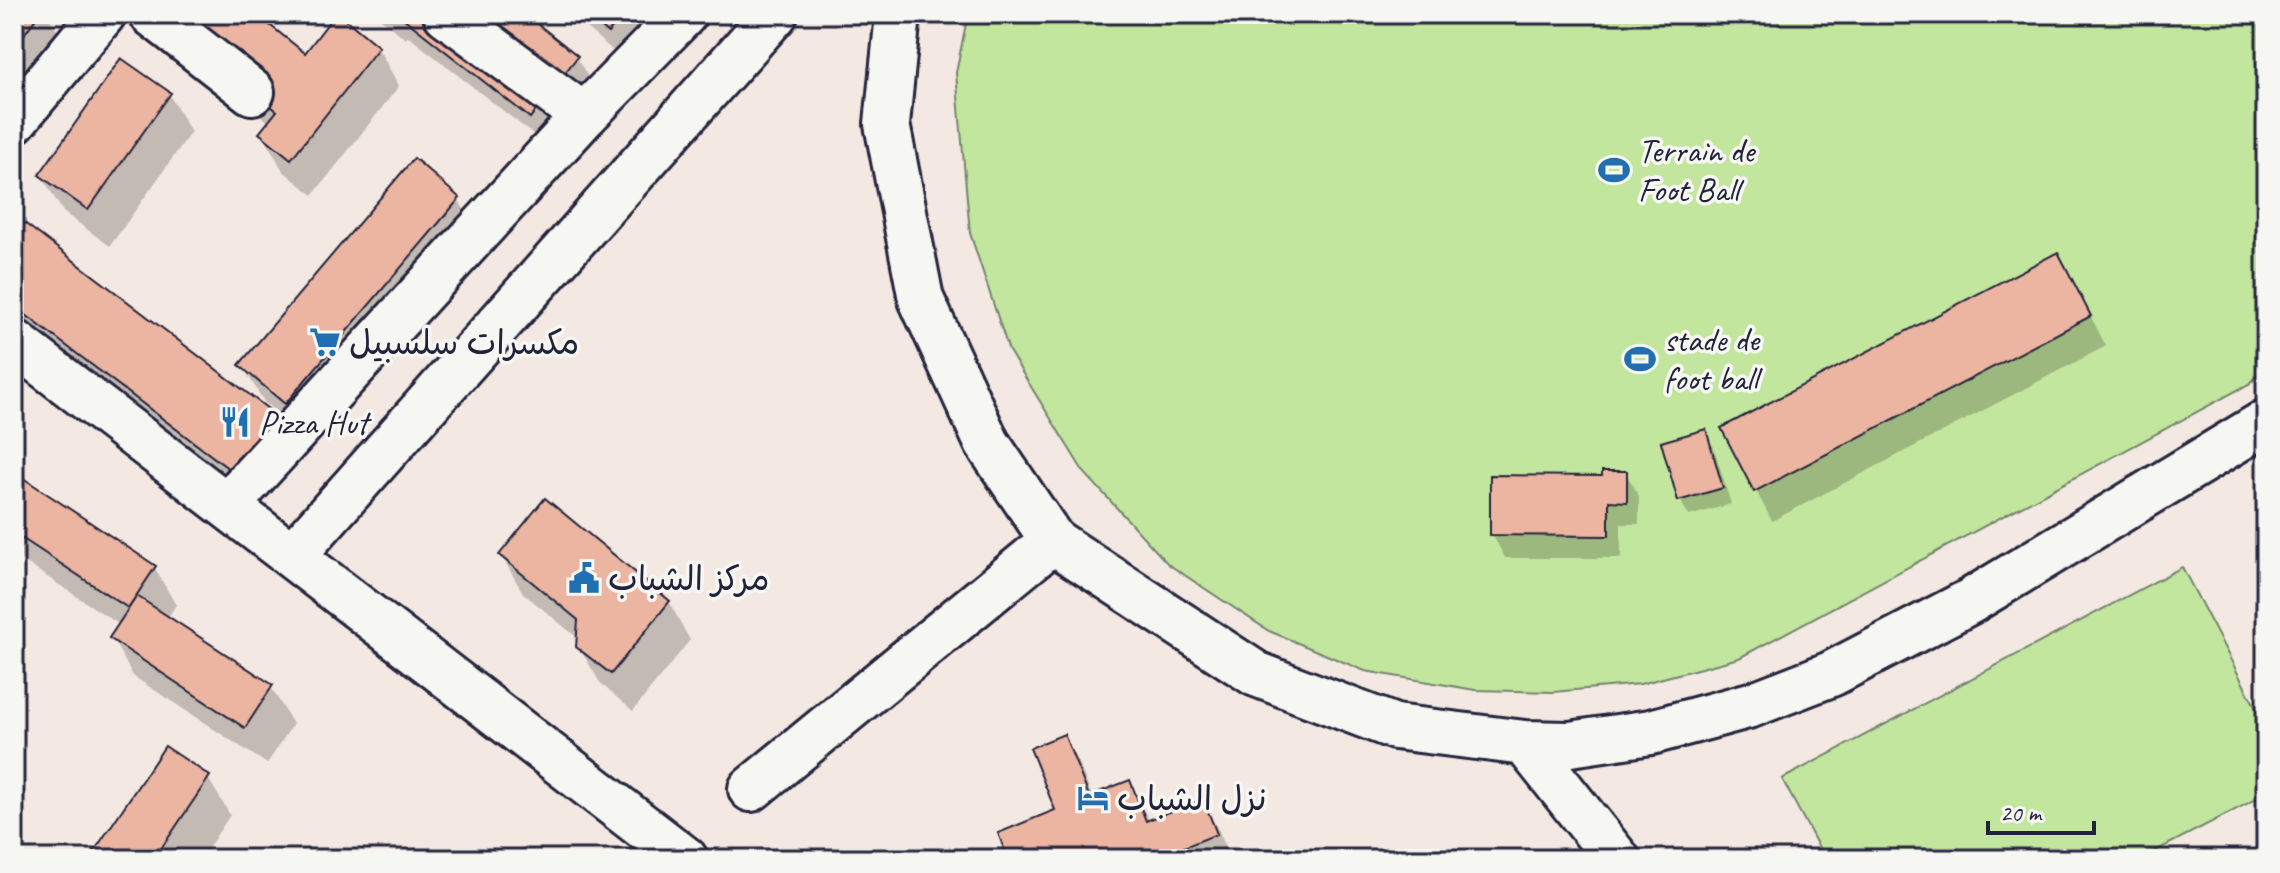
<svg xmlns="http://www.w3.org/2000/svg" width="2280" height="873" font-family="Caveat,'Playpen Sans Arabic',sans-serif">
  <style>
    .green { fill: #c3e69f; stroke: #72846d; stroke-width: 2 }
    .shadow { fill: #0003 }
    .building { fill: #ecb5a2; stroke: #22223b; stroke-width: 2 }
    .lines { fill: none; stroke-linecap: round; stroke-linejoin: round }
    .minor-casing { stroke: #22223b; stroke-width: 50 }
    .major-casing { stroke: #22223b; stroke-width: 50 }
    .minor { stroke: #f6f6f2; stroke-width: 44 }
    .major { stroke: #f6f6f2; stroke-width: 44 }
    .labels { text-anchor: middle; stroke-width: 7; stroke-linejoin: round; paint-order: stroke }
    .poi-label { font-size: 34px; fill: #22223b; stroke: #f6f6f2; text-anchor: start }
  </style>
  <rect width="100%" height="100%" fill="#f4e9e2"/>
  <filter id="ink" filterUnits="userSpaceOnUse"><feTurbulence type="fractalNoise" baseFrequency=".0125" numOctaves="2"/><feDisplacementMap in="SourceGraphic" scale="16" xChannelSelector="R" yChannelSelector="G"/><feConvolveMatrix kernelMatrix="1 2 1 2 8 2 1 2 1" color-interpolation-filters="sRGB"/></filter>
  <g filter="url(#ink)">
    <!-- green -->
    <path class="green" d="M968,14H2266V368L2249,384L1739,658L1640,684L1553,692L1475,690L1365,671L1269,631L1168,564L1083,471L1009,351L970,233L956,73Z
      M2182,567L2266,727V794L2140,859H1825L1782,779Z"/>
    <!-- shadow -->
    <path class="shadow" d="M14,14H47L66,45L14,114Z
      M133,14H253L305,55L378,48L399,86L313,195L283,171L262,133L270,123Z
      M375,14H521L577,58L594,87L548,146L408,36L406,39Z
      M570,14H666L625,61Z
      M169,94L191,132L110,246L63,212L41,175Z
      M458,199L480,237L308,440L264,402L242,365Z
      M14,218L273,413L297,454L255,509L14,325Z
      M2074,284L2106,346L1772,521L1723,429Z
      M1705,432L1714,448L1731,504L1689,516L1680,500Z
      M1626,473L1639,496V524H1621V558H1505L1492,534L1603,478Z
      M14,489L154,567L176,605L167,618L271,687L293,724L267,764L133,676L112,638L120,625L17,557L14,552Z
      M501,555L669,602L690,640L633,711L601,684L578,646L579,639L523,593Z
      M1063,737L1080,766L1092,797L1129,783L1150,822L1202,802L1219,831L1230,859H1008L1057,811Z
      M208,778L230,815L201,859H91Z"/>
    <!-- building -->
    <path class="building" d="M14,14H39L14,48Z
      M156,14H256L305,53L335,14H339L379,47L291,159L259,133L277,111Z
      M398,14H525L578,56L530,118Z
      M585,14H624L608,33Z
      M121,58L171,93L88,210L39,175Z
      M414,158L460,198L285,404L239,365Z
      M14,215L276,415L233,472L14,306Z
      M2058,252L2091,316L1754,492L1721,428Z
      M1706,429L1723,488L1678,501L1661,442Z
      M1602,471H1627V502L1609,501V536L1490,535V475L1602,476Z
      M20,476L156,566L128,608L14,533V486Z
      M545,498L670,601L611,674L576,647L578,620L499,555Z
      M137,596L273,685L245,728L109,638Z
      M1064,734L1089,796L1130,780L1146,821L1203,799L1217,834L1159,857L1160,859H1005L1007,857L998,833L1055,810L1030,748Z
      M165,746L210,776L154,859H89Z"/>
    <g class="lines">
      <defs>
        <path id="minor" d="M152,14L252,92
          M446,14L584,116
          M898,14L887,124L921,299L987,443L1053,541L1256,674L1395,727L1525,743L1570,744L1651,732L1751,705L1831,674L1969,602L2266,422
          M14,121L103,14
          M228,504L584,116L684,14
          M293,555L775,14
          M1525,743L1617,859
          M751,789L1053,541"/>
        <path id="major" d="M14,342L685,859"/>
      </defs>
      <!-- minor casing -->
      <use href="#minor" class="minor-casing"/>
      <!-- major casing -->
      <use href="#major" class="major-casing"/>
      <!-- minor -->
      <use href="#minor" class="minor"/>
      <!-- major -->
      <use href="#major" class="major"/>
    </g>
  </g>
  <!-- icons -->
  <defs>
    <symbol id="stadium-bare" viewBox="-9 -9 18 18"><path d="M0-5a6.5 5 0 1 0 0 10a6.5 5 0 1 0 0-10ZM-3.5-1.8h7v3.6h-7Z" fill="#1f6fb2" stroke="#f6f6f2" stroke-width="2.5" paint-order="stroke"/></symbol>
    <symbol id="supermarket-bare" viewBox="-9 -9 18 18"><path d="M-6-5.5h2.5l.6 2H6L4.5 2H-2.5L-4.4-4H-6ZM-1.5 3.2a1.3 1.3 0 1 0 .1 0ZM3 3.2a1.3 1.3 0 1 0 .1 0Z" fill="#1f6fb2" stroke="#f6f6f2" stroke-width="2.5" paint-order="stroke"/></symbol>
    <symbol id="restaurant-bare" viewBox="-9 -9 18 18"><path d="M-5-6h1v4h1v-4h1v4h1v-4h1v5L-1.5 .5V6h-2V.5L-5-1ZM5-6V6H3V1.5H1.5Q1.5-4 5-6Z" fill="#1f6fb2" stroke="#f6f6f2" stroke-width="2.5" paint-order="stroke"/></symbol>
    <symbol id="civic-bare" viewBox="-9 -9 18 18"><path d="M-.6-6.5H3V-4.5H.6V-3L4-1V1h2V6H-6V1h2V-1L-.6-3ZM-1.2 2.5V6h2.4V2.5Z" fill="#1f6fb2" stroke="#f6f6f2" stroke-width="2.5" paint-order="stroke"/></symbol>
    <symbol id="hotel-bare" viewBox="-9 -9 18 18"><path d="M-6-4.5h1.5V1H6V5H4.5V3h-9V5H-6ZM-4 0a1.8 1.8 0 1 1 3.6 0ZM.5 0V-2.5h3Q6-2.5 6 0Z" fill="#1f6fb2" stroke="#f6f6f2" stroke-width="2.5" paint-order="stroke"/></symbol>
  </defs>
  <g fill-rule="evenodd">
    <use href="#stadium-bare" x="1592" y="148" width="44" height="44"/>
    <use href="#supermarket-bare" x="303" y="320" width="44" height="44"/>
    <use href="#stadium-bare" x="1618" y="337" width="44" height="44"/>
    <use href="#restaurant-bare" x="213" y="400" width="44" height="44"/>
    <use href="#civic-bare" x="562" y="556" width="44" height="44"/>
    <use href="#hotel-bare" x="1071" y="776" width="44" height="44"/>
  </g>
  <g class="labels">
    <!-- poi labels -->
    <g class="poi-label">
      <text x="1638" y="162">Terrain de<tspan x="1638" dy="39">Foot Ball</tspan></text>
      <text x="1664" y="351">stade de<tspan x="1664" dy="39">foot ball</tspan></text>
      <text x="349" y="354">مكسرات سلسبيل</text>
      <text x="259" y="434">Pizza Hut</text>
      <text x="608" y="590">مركز الشباب</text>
      <text x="1117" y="810">نزل الشباب</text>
    </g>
  </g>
  <!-- margin -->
  <rect width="2280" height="873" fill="none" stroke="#f6f6f2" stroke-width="48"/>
  <rect x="24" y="24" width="2232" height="825" fill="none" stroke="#22223b" stroke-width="3" filter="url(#ink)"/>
  <!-- scale -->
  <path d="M1988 821v12h106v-12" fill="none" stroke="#22223b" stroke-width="4"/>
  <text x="2000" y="821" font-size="24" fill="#22223b" stroke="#f6f6f2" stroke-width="6" paint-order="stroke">20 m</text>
</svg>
